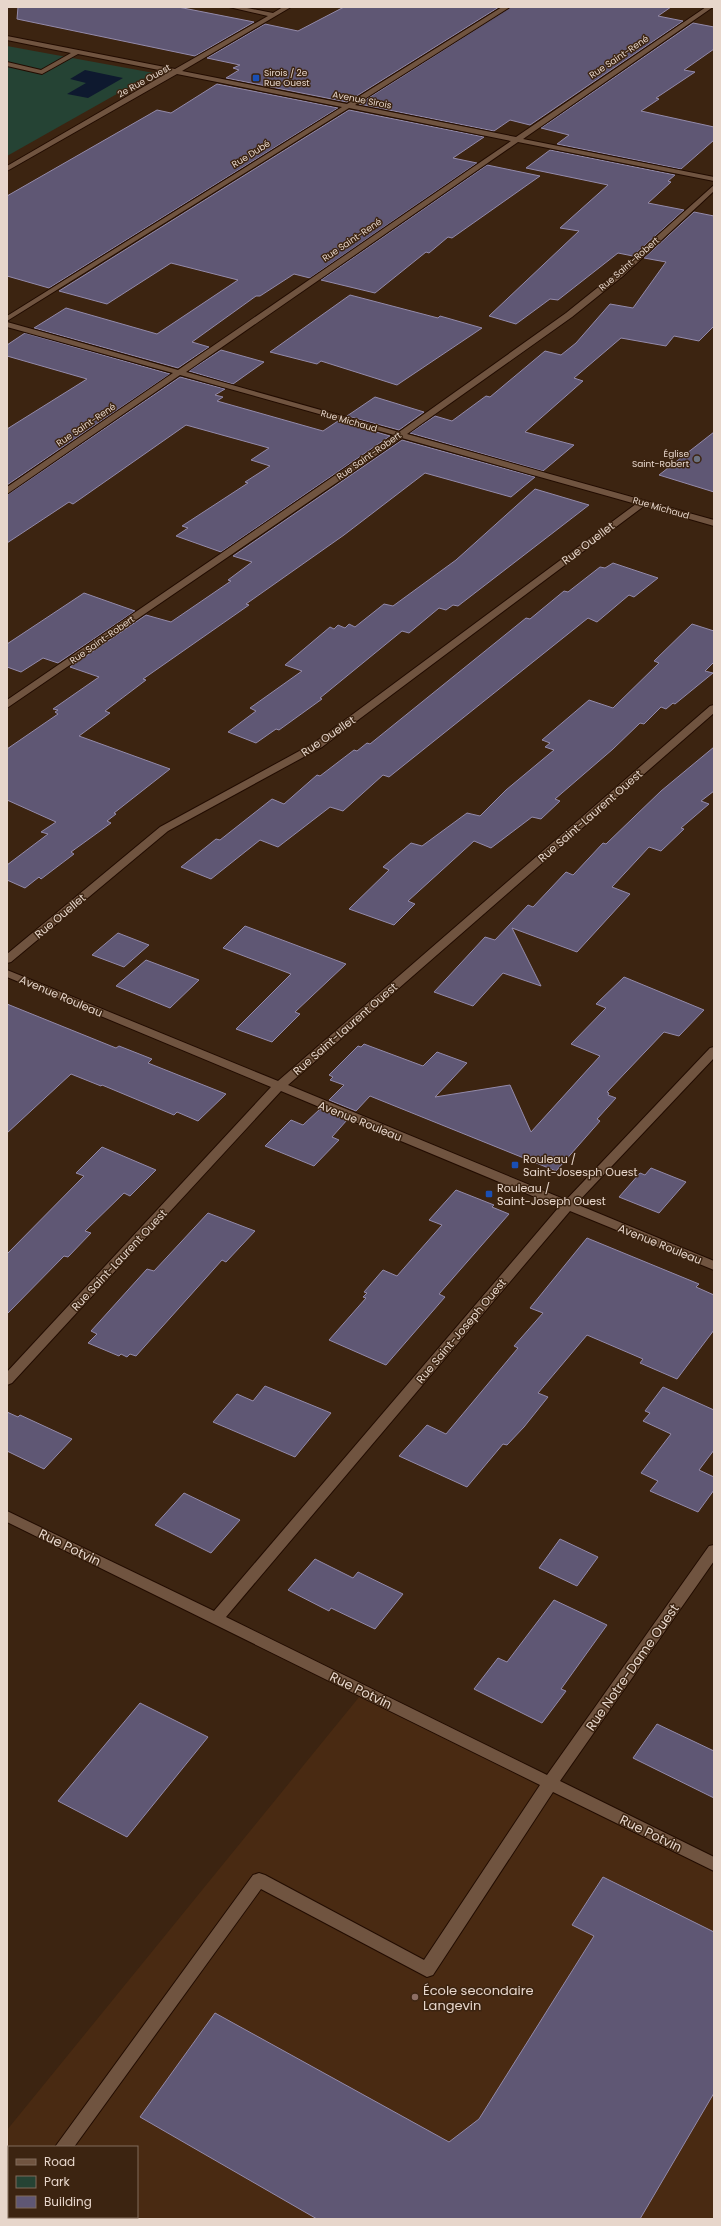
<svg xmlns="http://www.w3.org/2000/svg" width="721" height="2226" font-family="Poppins,sans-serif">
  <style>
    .built { fill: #492a12 }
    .green { fill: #254334 }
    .water { fill: #0e192f }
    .building { fill: #5f5774; stroke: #938aaa }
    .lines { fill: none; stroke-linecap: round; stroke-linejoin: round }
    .minor-casing { stroke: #220c00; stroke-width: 2 }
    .minor { fill: #705440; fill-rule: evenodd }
    .transit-dot { fill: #1a4fb4; stroke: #3c2411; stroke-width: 1.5 }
    .worship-dot { fill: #6b7280; stroke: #3c2411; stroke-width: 1.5 }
    .education-dot { fill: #8d6e63; stroke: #3c2411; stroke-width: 1.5 }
    .labels { text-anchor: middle; stroke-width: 3; stroke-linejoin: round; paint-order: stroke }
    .far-street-label { font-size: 9px; fill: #e7d6cb; stroke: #3c2411 }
    .far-poi-label { font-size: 9px; fill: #e7d6cb; stroke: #3c2411; text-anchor: start }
    .street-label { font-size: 11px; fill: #e7d6cb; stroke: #3c2411 }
    .poi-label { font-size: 11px; fill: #e7d6cb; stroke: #3c2411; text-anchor: start }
    .near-street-label { font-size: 13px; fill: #e7d6cb; stroke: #3c2411 }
    .near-poi-label { font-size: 13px; fill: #e7d6cb; stroke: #3c2411; text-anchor: start }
  </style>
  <rect width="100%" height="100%" fill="#3c2411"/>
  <!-- built -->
  <path class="built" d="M364,1691L714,1864V2219H83L79,2217H137V2147H9V2174L7,2173V2130Z"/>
  <!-- green -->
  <path class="green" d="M7,46L154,73L7,156Z"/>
  <!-- water -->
  <path class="water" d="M85,70L123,78L88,98L67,94L86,83L70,79Z"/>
  <!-- building -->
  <path class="building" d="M18,7H178L254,22L195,56L17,19Z
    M344,7H499L347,102L226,78L239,70L233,68L240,65L207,58L265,24L298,31Z
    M511,7H671L658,16L683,21L530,125L510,120L494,131L359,104Z
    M693,23L714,27V49L684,70L695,72L656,98L659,99L641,111L714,127V140L681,169L557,144L569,135L541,128Z
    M217,84L338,108L49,288L7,276V196L157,110L171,113Z
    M349,110L484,137L453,158L477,163L310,278L294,274L260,296H256L192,342L209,347L178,368L34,328L66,308L157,334L238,280L171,263L107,304L59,291Z
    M550,150L675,175L668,181L671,182L648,203L684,210L633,256L618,253L558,300L550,299L516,324L489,316L579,231L560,228L608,185L526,168Z
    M487,165L540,176L452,238L448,237L429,253L426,252L375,293L321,280Z
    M694,212L714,216V326L699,341L674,336L666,346L621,338L574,378L583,381L525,432L574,445L543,471L410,433L435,416L452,421L486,396L490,397L545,351L561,355L576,343L610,304L633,308L666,262L644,258Z
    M350,295L438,318L440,316L482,328L397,385L321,361L317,364L270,352Z
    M25,333L170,374L7,485V429L87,379L7,356V345Z
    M221,350L264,362L233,384L189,371Z
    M180,377L225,389L215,395L223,397L217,401L323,431L338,421L390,436L221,552L176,536L188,528L182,526L248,483L245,482L270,466L251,460L269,448L186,425L73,504L69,502L7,543V495Z
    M375,397L424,412L399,430L347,416Z
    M714,432V492L659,475Z
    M402,440L535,477L511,497L425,473L344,535L246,604L249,605L143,679L146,680L105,711L110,713L79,736L170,769L114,813L116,814L107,821L111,823L71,852L74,854L41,879L39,877L25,888L7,880V865L48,834L41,832L56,822L7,800V749L58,714L55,712L58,710L53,709L99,677L70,667L146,615L171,622L231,581L228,580L252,562L233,556Z
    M535,489L589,505L458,606L453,605L446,610L439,608L409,633L402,631L320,698L322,699L279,730L276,729L256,743L228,732L256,711L250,708L302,671L285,665L330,627L334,629L338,625L345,628L349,624L355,627L384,604L393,606L456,560Z
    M613,563L658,578L634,597L629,595L597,622L588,618L389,777L383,775L343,811L330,807L278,847L260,840L211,879L181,867L216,839L220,840L272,799L284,804L317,775L320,776L354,750L357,751L367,743L370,744L526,618L530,619L564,591L568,592L600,567L605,568Z
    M84,593L135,611L58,663L43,658L21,672L7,667V644Z
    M692,624L714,631V662L705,671L713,673L675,704L673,703L666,709L661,707L644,724L640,723L613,749L555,799L560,801L541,819L532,817L491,848L474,841L408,901L415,904L394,925L349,909L389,870L383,867L411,843L422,846L467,813L480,816L506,790L554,750L545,747L550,743L542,740L589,700L613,708L659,663L654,661Z
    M714,747V791L701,801L709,804L681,828L684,829L661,851L649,847L612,887L630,894L577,952L512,928L541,986L503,973L473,1006L434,992L485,937L495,940L528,905L533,907L566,872L573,875L575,873L603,843L606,844L661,791Z
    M245,926L346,964L295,1012L300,1014L272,1042L236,1029L291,974L223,948Z
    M118,933L149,945L124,967L92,955Z
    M146,960L199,980L170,1008L116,986Z
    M624,977L704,1010L679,1036L664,1032L607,1092L609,1093L608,1095L616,1098L597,1119L600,1121L556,1171L370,1096L356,1111L329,1100L344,1085L330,1080L333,1077L329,1075L358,1046L361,1047L364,1044L423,1066L437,1052L467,1063L435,1097L510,1085L531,1132L600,1056L571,1044L606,1008L596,1004Z
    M7,1004L116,1048L119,1046L152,1059L148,1063L226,1094L198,1121L177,1112L174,1115L102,1085L101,1086L71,1074L7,1133Z
    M320,1109L347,1120L332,1137L339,1140L314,1166L265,1146L291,1120L303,1125Z
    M102,1147L156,1170L130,1196L124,1193L85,1231L91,1233L68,1257L64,1256L7,1314V1254L84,1176L76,1173Z
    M651,1168L686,1182L659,1213L619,1197L640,1173L645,1175Z
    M456,1190L494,1205L492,1207L509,1214L439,1294L445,1297L412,1335L386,1365L329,1340L366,1298L363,1297L367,1293L364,1292L383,1270L397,1276L442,1225L429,1220Z
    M208,1213L255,1231L226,1262L222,1260L136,1356L130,1354L127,1357L121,1354L119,1356L88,1343L97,1334L91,1331L147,1269L154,1271Z
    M587,1238L699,1284L696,1287L714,1295V1330L677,1379L640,1363L643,1359L587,1335L538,1393L548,1397L524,1427L507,1445L503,1444L467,1487L399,1456L427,1425L446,1434L518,1348L514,1346L543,1313L530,1308Z
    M265,1386L331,1413L295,1457L213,1422L237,1394L253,1401Z
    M663,1387L714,1410V1450L699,1470L714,1477V1490L698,1512L650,1491L658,1481L641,1473L671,1434L643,1421L650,1413L645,1411Z
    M7,1412L18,1417L20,1415L72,1439L44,1469L7,1451Z
    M184,1493L240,1520L211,1553L155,1525Z
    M560,1539L598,1557L577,1586L539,1568Z
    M315,1559L353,1578L358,1572L403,1594L375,1629L331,1608L329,1611L288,1590Z
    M554,1600L607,1625L561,1689L566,1691L542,1723L474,1689L498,1658L507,1662Z
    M140,1703L208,1737L127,1837L58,1801Z
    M657,1724L714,1751V1798L633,1758Z
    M603,1877L714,1932V2093L640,2219H317L140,2117L215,2013L449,2142L479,2119L594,1936L572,1925Z"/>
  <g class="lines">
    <defs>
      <path id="minor" d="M229,7H242L273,13L283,7H291L182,71L347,104L502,7H510L355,105L516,137L706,7H713L523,139L714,177V181L518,142L186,372L399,432L566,313L617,272L714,185V191L623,276L572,317L407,434L714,520V526L644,506L322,747L168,831L11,962L7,963V954L160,827L314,743L636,504L402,438L7,708V700L394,435L180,375L7,494V487L173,373L7,327V322L178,370L511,141L349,108L7,321V316L342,107L177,74L7,171V166L169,72L78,54L42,74L7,66V62L41,70L71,53L7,40V36L175,69L268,16Z
        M714,705V713L288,1085L566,1200L710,1048L714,1047V1058L576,1204L714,1261V1270L570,1211L226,1617L547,1775L709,1546L714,1545V1561L560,1781L714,1857V1871L553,1792L433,1975L427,1977L261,1889L74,2147H55L253,1875L259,1873L265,1875L424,1960L540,1785L7,1522V1511L214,1611L559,1207L281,1091L12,1383L7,1385V1372L271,1087L7,977V970L278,1081L710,706Z
        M7,2165L9,2166V2182L7,2181Z
        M70,2217H91L92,2219H71Z"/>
    </defs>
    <!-- minor casing -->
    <use href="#minor" class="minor-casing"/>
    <!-- minor -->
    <use href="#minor" class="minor"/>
  </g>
  <!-- markers -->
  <g class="transit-dot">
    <rect x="252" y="74" width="8" height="8" rx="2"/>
    <rect x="511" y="1161" width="8" height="8" rx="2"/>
    <rect x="485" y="1190" width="8" height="8" rx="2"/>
  </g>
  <circle class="worship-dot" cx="697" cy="459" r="4"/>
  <circle class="education-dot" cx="415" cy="1997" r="4"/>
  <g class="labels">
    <!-- far-street labels -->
    <g class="far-street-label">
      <text transform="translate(619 57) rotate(-34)" y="3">Rue Saint-René</text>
      <text transform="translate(144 81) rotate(-29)" y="3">2e Rue Ouest</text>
      <text transform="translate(362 100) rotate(11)" y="3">Avenue Sirois</text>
      <text transform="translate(251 154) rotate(-32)" y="3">Rue Dubé</text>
      <text transform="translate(352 240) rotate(-34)" y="3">Rue Saint-René</text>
      <text transform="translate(629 264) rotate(-41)" y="3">Rue Saint-Robert</text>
      <text transform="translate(349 421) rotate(16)" y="3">Rue Michaud</text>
      <text transform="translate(86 425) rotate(-34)" y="3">Rue Saint-René</text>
      <text transform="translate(369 456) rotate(-35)" y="3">Rue Saint-Robert</text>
      <text transform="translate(661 508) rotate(16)" y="3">Rue Michaud</text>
      <text transform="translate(102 640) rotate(-35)" y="3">Rue Saint-Robert</text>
    </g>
    <!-- far-poi labels -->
    <g class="far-poi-label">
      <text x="264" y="76">Sirois / 2e<tspan x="264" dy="10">Rue Ouest</tspan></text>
      <text x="689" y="457" text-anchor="end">Église<tspan x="689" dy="10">Saint-Robert</tspan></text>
    </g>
    <!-- street labels -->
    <g class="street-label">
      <text transform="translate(588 543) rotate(-37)" y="4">Rue Ouellet</text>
      <text transform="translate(328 736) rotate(-34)" y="4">Rue Ouellet</text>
      <text transform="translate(590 816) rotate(-41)" y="4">Rue Saint-Laurent Ouest</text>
      <text transform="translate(60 916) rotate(-40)" y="4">Rue Ouellet</text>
      <text transform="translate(61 996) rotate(23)" y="4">Avenue Rouleau</text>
      <text transform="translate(345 1029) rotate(-41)" y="4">Rue Saint-Laurent Ouest</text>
      <text transform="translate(360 1121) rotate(22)" y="4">Avenue Rouleau</text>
      <text transform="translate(660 1244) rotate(22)" y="4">Avenue Rouleau</text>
      <text transform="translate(119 1260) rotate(-47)" y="4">Rue Saint-Laurent Ouest</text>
      <text transform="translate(461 1331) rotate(-50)" y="4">Rue Saint-Joseph Ouest</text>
    </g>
    <!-- poi labels -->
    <g class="poi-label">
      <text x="523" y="1163">Rouleau /<tspan x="523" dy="13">Saint-Josesph Ouest</tspan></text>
      <text x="497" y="1192">Rouleau /<tspan x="497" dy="13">Saint-Joseph Ouest</tspan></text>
    </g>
    <!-- near-street labels -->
    <g class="near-street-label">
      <text transform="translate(70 1547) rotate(26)" y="5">Rue Potvin</text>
      <text transform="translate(632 1667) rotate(-55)" y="5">Rue Notre-Dame Ouest</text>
      <text transform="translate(361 1690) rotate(26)" y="5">Rue Potvin</text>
      <text transform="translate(651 1833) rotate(26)" y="5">Rue Potvin</text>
    </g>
    <!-- near-poi labels -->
    <g class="near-poi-label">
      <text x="423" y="1995">École secondaire<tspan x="423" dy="15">Langevin</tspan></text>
    </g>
  </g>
  <!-- border -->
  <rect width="721" height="2226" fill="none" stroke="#e7d6cb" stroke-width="16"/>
  <!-- legend -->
  <rect x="8" y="2146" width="130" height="72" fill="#3c2411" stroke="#806b5b"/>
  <rect x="16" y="2159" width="20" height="6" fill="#705440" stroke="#806b5b"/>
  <text x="44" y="2166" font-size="12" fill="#e7d6cb">Road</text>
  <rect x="16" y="2176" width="20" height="12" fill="#254334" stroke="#806b5b"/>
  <text x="44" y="2186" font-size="12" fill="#e7d6cb">Park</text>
  <rect x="16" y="2196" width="20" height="12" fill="#5f5774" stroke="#806b5b"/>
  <text x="44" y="2206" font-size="12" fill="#e7d6cb">Building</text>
</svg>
